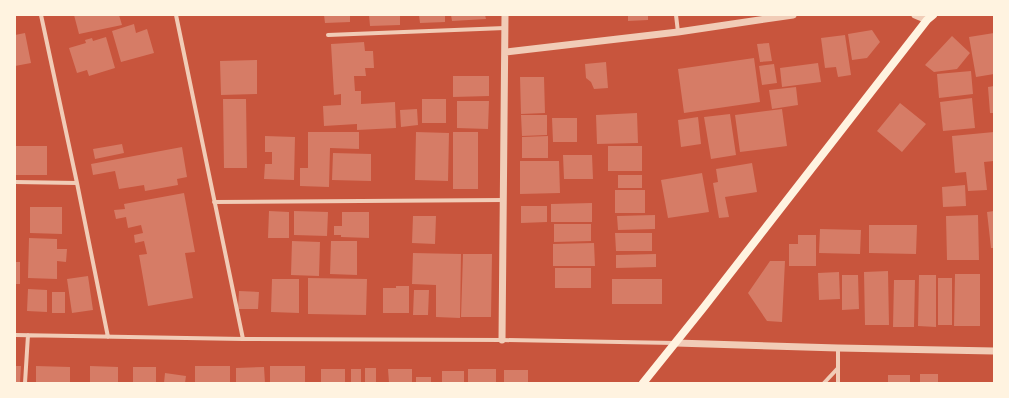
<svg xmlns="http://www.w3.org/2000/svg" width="1009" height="398" font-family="'Nunito Sans',sans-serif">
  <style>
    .building { fill: #d67c66 }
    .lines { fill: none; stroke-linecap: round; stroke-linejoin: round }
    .minor { stroke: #f1ccb7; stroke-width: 4 }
    .tertiary { stroke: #f1ccb7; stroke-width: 7 }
    .secondary { stroke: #fff3e0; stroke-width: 8 }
  </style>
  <rect width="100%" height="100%" fill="#c8553d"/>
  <!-- building -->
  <path class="building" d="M74,15H119L122,25L79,34Z
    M324,15H350V22L325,23Z
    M369,15H400V25L370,26Z
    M419,15H445V22L420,23Z
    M451,15H485L486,19L452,21Z
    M628,15H648V20L628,21Z
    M134,24L136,33L147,29L154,53L121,62L112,31Z
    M872,30L880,42L867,58L852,60L848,34Z
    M25,33L31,63L15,66V35Z
    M994,33V74L976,77L969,37Z
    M845,35L851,75L838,77L836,67L825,68L821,38Z
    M952,36L970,53L957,69L934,72L925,65Z
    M106,37L115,68L89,76L87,70L77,73L69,48L86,43L85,40L92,38L93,41Z
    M364,42L365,51H373L374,68H365L366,76H354L355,91H361V104L395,102L396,128L357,130V124L324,126L323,106L341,105V94L334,95L331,44Z
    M769,43L772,61L760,62L757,44Z
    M754,58L760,102L684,113L678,69Z
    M257,60V94L221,95L220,61Z
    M606,62L608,88L594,89L591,82L586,78L585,64Z
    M818,63L821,82L782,87L780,68Z
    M774,64L777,83L762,85L759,66Z
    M971,71L973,94L939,98L937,74Z
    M453,76H489V96L453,97Z
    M520,77H544L545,113L521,114Z
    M994,86V113H990L988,87Z
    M796,87L798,105L772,109L769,90Z
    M972,98L975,128L943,131L940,102Z
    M223,99H246L247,168H224Z
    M422,99H446V123H422Z
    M457,101H489L488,129L457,128Z
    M900,103L926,124L902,152L877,131Z
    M417,109L418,125L401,127L400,110Z
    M782,109L787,146L740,152L735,115Z
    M637,113L638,143L597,144L596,115Z
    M730,114L736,155L711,159L704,117Z
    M521,115H547V135L522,136Z
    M698,117L701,144L681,147L678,120Z
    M552,118H577V142H553Z
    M308,132H359V149L330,148L329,187L300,186V168H308Z
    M416,132L449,133L448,181L415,180Z
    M453,132H478V189H453Z
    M994,132V161L984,162L987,190L968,191L966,172L955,173L952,136Z
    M265,136L295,137L294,180L264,179L265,164H272V152H265Z
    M548,136V158H522V137Z
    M122,144L124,153L95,159L93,149Z
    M15,146H47V175H15Z
    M608,146H642V171H608Z
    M182,147L187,177L177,179L178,185L145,191L144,185L119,189L115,171L93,175L91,164Z
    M333,153L371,154V181L332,180Z
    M563,155H592L593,179H564Z
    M520,161H559L560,193L520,194Z
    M752,163L757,192L725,197L729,217L719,218L713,183L718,182L716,169Z
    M702,173L709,212L668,218L661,180Z
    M618,175H642V188H618Z
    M965,185L966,206L943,207L942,187Z
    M615,190H645V213H615Z
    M184,193L195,252L185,253L193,298L148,306L139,255L147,254L144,241L135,243L134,235L143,233L141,225L128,228L126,217L116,219L114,210L125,209L124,204Z
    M592,203V222H551V204Z
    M521,206H547V222L521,223Z
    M30,207H62V234L30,233Z
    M269,211L289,212V238H268Z
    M294,211L328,212L327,236L294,235Z
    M994,211V248H991L987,212Z
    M342,212H369V238L341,237V235H334V226H342Z
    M655,215V229L618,230L617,216Z
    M978,215L979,260H947L946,216Z
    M413,216H436L435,244L412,243Z
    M554,224H591V241L554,242Z
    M869,225H917L916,254L869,253Z
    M820,229L861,230L860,254L819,253Z
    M615,233H652V251H616Z
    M798,235H816V266H789V244H798Z
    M29,238L57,239V249H67L66,262L57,261V279L28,278Z
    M292,241L320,242L319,276L291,275Z
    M331,241H357V275L330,274Z
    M594,243L595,266H553V244Z
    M413,253L461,254L460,318L436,317V285L412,284Z
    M463,254H492L491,317H461Z
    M656,254V267L616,268V255Z
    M770,261H785L782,322L767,321L748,293Z
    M15,262H20V284H15Z
    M555,268H591V288H555Z
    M888,271L889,325H865L864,272Z
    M839,272L840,299L819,300L818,273Z
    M955,274H980V326H954Z
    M842,275H858L859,309L842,310Z
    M919,275H936V327L918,326Z
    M88,276L93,310L72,313L67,279Z
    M308,278L367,279L366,315L308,314Z
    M938,278H952V325H938Z
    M272,279H299V313L271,312Z
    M612,279H662V304H612Z
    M894,280H915L914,327H893Z
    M396,286H409V313H383V288H396Z
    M28,289L47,290V312L27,311Z
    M414,290H429L428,315H413Z
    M239,291L259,292L258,309H238Z
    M52,292H65V313H52Z
    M15,366H21L20,383H15Z
    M36,366L70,367V383H36Z
    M90,366L118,367V383H90Z
    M195,366H230V383H195Z
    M270,366H305V383H270Z
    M133,367H156V383H133Z
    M264,367L265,383H236V368Z
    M365,368H376V383H365Z
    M321,369H345V383H321Z
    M351,369H361V383H351Z
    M388,369H412V383H389Z
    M468,369H496V383H468Z
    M504,370H528V383H504Z
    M442,371H464V383H442Z
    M165,373L186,376L185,383H164Z
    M920,374H938V383H920Z
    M888,375H910V383H888Z
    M416,377H431V383H416Z"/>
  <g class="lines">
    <!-- minor -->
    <path class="minor" d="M41,15L77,183L108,337
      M176,15L243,339
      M676,15L678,32
      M328,35L505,28
      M15,182L77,183
      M214,202L504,200
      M15,335L243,339L502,340L675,343
      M838,348V383
      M25,383L28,335
      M824,383L838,368"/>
    <!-- tertiary -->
    <path class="tertiary" d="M915,15L927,20
      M506,52L678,32L793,15
      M502,340L505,15
      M676,343L838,348L994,351"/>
    <!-- secondary -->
    <path class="secondary" d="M643,383L704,307L927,20L933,15"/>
  </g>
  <!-- border -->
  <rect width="1009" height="398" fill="none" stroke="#fff3e0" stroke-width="32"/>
</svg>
